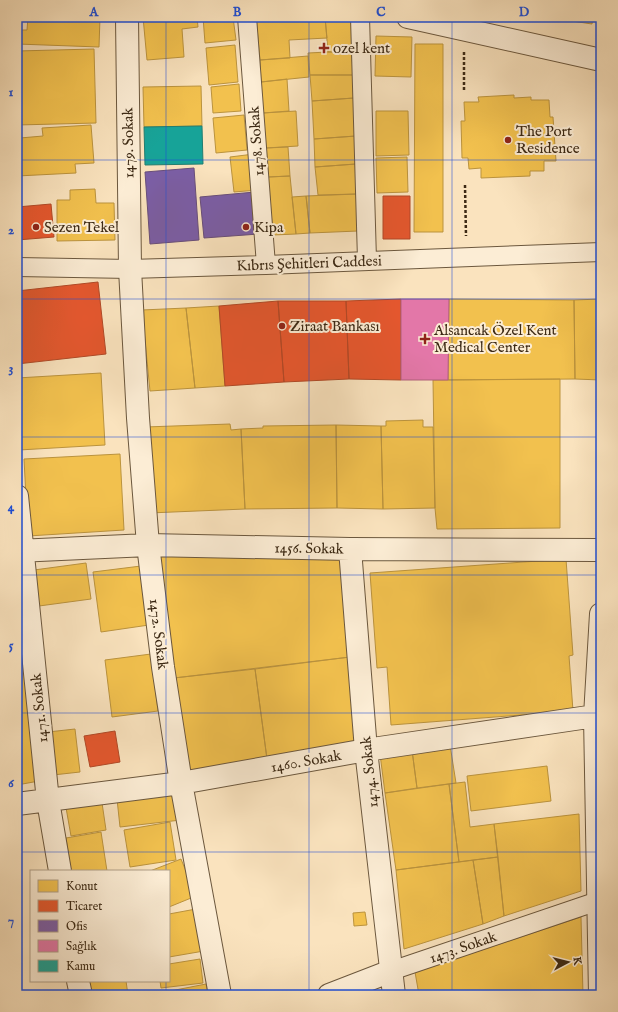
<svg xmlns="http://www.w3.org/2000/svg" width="618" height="1012" font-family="'IM FELL English',serif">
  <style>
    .homes { fill: #f2c14e; stroke: #bb933d }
    .shops { fill: #e4572e; stroke: #b24926 }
    .offices { fill: #7b5ea7; stroke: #684e7b }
    .health { fill: #e377a8; stroke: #b1607c }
    .public { fill: #17a398; stroke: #227e70 }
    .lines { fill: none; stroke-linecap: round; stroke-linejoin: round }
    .pedestrian-casing { stroke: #6c583e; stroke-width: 20 }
    .minor-casing { stroke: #6c583e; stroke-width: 24 }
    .tertiary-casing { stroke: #6c583e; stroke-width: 24 }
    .path { stroke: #3c2914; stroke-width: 2.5; stroke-dasharray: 3 2; stroke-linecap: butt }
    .pedestrian { stroke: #fcedd5; stroke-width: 18 }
    .minor { stroke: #fcedd5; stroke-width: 22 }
    .tertiary { stroke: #fcedd5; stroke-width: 22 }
    .grid { fill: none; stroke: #1d4ed8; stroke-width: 1; stroke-opacity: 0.55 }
    .poi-dot { fill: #8f2418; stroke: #fcedd5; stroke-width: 1.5 }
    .labels { text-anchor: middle; stroke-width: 4; stroke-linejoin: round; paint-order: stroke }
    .poi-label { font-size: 15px; fill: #3c2914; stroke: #fcedd5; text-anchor: start }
    .street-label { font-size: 15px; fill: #3c2914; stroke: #fcedd5 }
    .neatline { fill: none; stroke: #1d4ed8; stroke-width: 1.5 }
    .grid-label { font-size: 13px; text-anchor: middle; font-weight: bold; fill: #1d4ed8 }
  </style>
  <rect width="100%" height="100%" fill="#fae3be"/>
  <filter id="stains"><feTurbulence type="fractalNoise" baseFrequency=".005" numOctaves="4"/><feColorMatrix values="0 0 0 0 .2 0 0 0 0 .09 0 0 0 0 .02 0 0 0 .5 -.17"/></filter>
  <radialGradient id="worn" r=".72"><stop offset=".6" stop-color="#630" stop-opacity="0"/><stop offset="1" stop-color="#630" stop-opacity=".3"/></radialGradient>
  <!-- homes -->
  <path class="homes" d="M28,17H100L99,47L17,44V30H27Z
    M143,17H197L198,27L182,29L184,57L147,60Z
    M203,17H233L236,40L205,43Z
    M256,17H325L327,38L289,40L290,58L260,60Z
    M325,17L352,18V52H328Z
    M545,17H593L592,24Z
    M376,36L412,37L411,77L375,76Z
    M415,44H443V232H414Z
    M235,45L238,82L209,85L206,48Z
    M94,49L96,123L17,125V51Z
    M328,52H352L353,75H310L308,53Z
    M308,56L309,77L261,82L260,60Z
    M310,75H353L354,98L312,101Z
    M287,79L289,111L263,113L261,82Z
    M239,84L241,111L213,113L211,87Z
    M201,86L202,126L144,127L143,87Z
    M514,95V98L531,97V100H549L550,117H553L556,161H544V171H530V176L481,178V168L469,169L468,158H462L461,121H465L464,102H479L478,97Z
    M354,98L356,136L314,139L312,101Z
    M296,111L298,146L266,148L263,113Z
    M376,111H408L409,155L376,156Z
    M244,115L247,150L216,153L213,118Z
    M91,125L94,163L75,164L76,173L17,176V128H19L20,138L43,136L42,128Z
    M356,136V164L315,167L314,139Z
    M288,147L290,176L268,177L266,148Z
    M254,154L258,190L234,192L230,157Z
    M407,157L408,192L377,193L376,158Z
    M356,164L357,194L318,195L315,167Z
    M290,176L296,234L273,235L268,177Z
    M95,189L96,203H114L115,240L57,241V200H70V190Z
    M357,194L358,231L310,233L306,196Z
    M306,196L310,233L296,234L292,197Z
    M449,299L574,300L575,379L448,380Z
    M601,299V380L575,379L574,300Z
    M219,306L225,386L195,388L186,308Z
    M186,308L195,388L150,391L142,310Z
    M101,373L105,445L19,450L17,409V378Z
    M560,379V528L437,529L435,508L433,380Z
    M423,420V427H433L435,508L383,509L381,426H386V421Z
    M230,424L231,430L241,429L245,509L149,513L145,427Z
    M336,425L337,508L245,509L241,429L263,428V426Z
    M336,425L381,426L383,509L337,508Z
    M598,428H601V520H597Z
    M120,454L124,530L28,536L24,459Z
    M159,556L341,558L350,657L174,678Z
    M566,559L573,655L569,656L573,711L391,725L387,667L377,668L370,573Z
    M86,563L91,599L39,606L34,570Z
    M141,566L149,625L101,632L93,572Z
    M17,596L25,644L17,645Z
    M151,654L158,711L112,717L105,660Z
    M22,657L39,781L17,785V658Z
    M350,657L357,742L267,759L255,669Z
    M255,669L267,759L189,774L174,678Z
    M75,729L80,772L53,775L48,732Z
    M450,745L456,783L417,788L412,750Z
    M412,750L417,788L385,793L380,754Z
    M547,766L551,801L471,811L467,776Z
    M465,782L470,827L494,824L498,857L459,862L449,784Z
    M449,784L459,862L396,870L385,793Z
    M178,792L181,820L120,827L117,799Z
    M101,796L106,830L71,836L65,802Z
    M579,814L581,891L504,916L494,824Z
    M170,822L176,860L130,867L124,830Z
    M101,832L107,871H71L66,838Z
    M498,857L504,916L483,924L473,860Z
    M181,859L196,896L169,907V871H150Z
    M473,860L483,924L404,949L396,870Z
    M196,909L204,951L169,957V914Z
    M365,912L367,925L354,926L353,913Z
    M581,917L583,995H419L415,972Z
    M200,959L203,983L161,988L160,981H169V964Z
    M89,981H126L128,995H91Z
    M206,984L208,995H156L155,994Z"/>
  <!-- shops -->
  <path class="shops" d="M383,196H410V239H383Z
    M51,204L54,237L17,240V207Z
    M98,282L106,354L17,364V291Z
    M401,299V380L349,379L346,301Z
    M278,301L284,382L225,386L219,306Z
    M278,301H346L349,379L284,382Z
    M115,731L120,762L90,767L84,736Z"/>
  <!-- offices -->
  <path class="offices" d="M194,168L199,240L150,244L145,172Z
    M255,192L259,234L204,238L200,197Z"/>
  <!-- health -->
  <path class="health" d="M401,299H449L448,380H401Z"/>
  <!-- public -->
  <path class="public" d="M202,126L203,164L145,165L144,127Z"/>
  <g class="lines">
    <defs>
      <path id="pedestrian" d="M247,17L266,265
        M360,17L367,260
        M17,267L130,269L266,265L601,252
        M391,971L598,901"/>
      <path id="minor" d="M127,17L130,269L138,418L148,545L163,667L181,783L220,995
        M17,496L48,801L60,871
        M350,549L366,750L394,995
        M17,551L148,545L350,549L601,550
        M17,804L181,783L366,750L595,716
        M78,981L81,995
        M329,995L391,971
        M600,995L595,716L601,614"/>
      <path id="tertiary" d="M408,17L601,60"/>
    </defs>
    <!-- pedestrian casing -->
    <use href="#pedestrian" class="pedestrian-casing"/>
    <!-- minor casing -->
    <use href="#minor" class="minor-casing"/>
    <!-- tertiary casing -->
    <use href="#tertiary" class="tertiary-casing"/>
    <!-- path -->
    <path class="path" d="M464,52V90
      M465,185L466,236"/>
    <!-- pedestrian -->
    <use href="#pedestrian" class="pedestrian"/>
    <!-- minor -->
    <use href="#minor" class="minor"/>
    <!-- tertiary -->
    <use href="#tertiary" class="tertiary"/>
  </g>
  <!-- grid -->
  <path class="grid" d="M166,17V871M309,17V995M452,17V995M17,160H601M17,299H601M17,437H601M17,575H601M17,713H601M17,852H601M166,981V995"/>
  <!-- markers -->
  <g class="poi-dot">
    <path d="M322 42h4v4h4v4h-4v4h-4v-4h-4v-4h4z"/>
    <circle cx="508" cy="140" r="4"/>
    <circle cx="36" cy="227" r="4"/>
    <circle cx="246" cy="227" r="4"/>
    <circle cx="282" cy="326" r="4"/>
    <path d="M423 333h4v4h4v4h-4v4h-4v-4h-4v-4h4z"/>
  </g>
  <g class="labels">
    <!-- poi labels -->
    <g class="poi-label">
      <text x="333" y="53">ozel kent</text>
      <text x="516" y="136">The Port<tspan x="516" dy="17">Residence</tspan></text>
      <text x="44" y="232">Sezen Tekel</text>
      <text x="254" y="232">Kipa</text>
      <text x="290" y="331">Ziraat Bankası</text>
      <text x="434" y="335">Alsancak Özel Kent<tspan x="434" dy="17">Medical Center</tspan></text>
    </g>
    <!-- street labels -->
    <g class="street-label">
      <text transform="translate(256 141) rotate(-94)" y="5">1478. Sokak</text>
      <text transform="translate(128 143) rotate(-91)" y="5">1479. Sokak</text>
      <text transform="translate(309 263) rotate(-2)" y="5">Kıbrıs Şehitleri Caddesi</text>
      <text transform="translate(309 548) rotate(1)" y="5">1456. Sokak</text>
      <text transform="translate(159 634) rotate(83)" y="5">1472. Sokak</text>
      <text transform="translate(39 708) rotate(-96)" y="5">1471. Sokak</text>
      <text transform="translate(306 761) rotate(-10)" y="5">1460. Sokak</text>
      <text transform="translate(369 772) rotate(-96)" y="5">1474. Sokak</text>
      <text transform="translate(463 947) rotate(-19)" y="5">1473. Sokak</text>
    </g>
  </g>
  <!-- margin -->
  <rect width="618" height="1012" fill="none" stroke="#fae3be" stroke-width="44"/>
  <!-- legend -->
  <rect x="30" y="870" width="140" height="112" fill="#fcedd5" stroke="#af9f88"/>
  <rect x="38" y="880" width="20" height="12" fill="#f2c14e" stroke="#af9f88"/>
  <text x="66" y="890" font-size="12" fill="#3c2914">Konut</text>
  <rect x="38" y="900" width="20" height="12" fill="#e4572e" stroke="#af9f88"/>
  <text x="66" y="910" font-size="12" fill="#3c2914">Ticaret</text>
  <rect x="38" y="920" width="20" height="12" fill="#7b5ea7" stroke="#af9f88"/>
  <text x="66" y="930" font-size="12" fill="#3c2914">Ofis</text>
  <rect x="38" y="940" width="20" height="12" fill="#e377a8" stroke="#af9f88"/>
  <text x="66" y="950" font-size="12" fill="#3c2914">Sağlık</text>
  <rect x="38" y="960" width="20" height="12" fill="#17a398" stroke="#af9f88"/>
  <text x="66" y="970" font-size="12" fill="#3c2914">Kamu</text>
  <!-- north arrow -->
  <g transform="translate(568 962) rotate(83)" stroke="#fcedd5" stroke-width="3" paint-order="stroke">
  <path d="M0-3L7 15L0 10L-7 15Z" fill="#3c2914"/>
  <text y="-6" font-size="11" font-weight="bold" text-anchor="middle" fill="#3c2914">K</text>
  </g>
  <rect x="22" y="22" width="574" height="968" class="neatline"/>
  <g class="grid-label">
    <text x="94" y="16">A</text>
    <text x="237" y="16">B</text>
    <text x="381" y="16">C</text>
    <text x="524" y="16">D</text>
    <text x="11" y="96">1</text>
    <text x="11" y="234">2</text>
    <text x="11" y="372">3</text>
    <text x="11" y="511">4</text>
    <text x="11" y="649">5</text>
    <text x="11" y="787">6</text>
    <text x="11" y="925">7</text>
  </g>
  <rect width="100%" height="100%" filter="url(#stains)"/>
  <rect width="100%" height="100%" fill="url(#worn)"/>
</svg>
